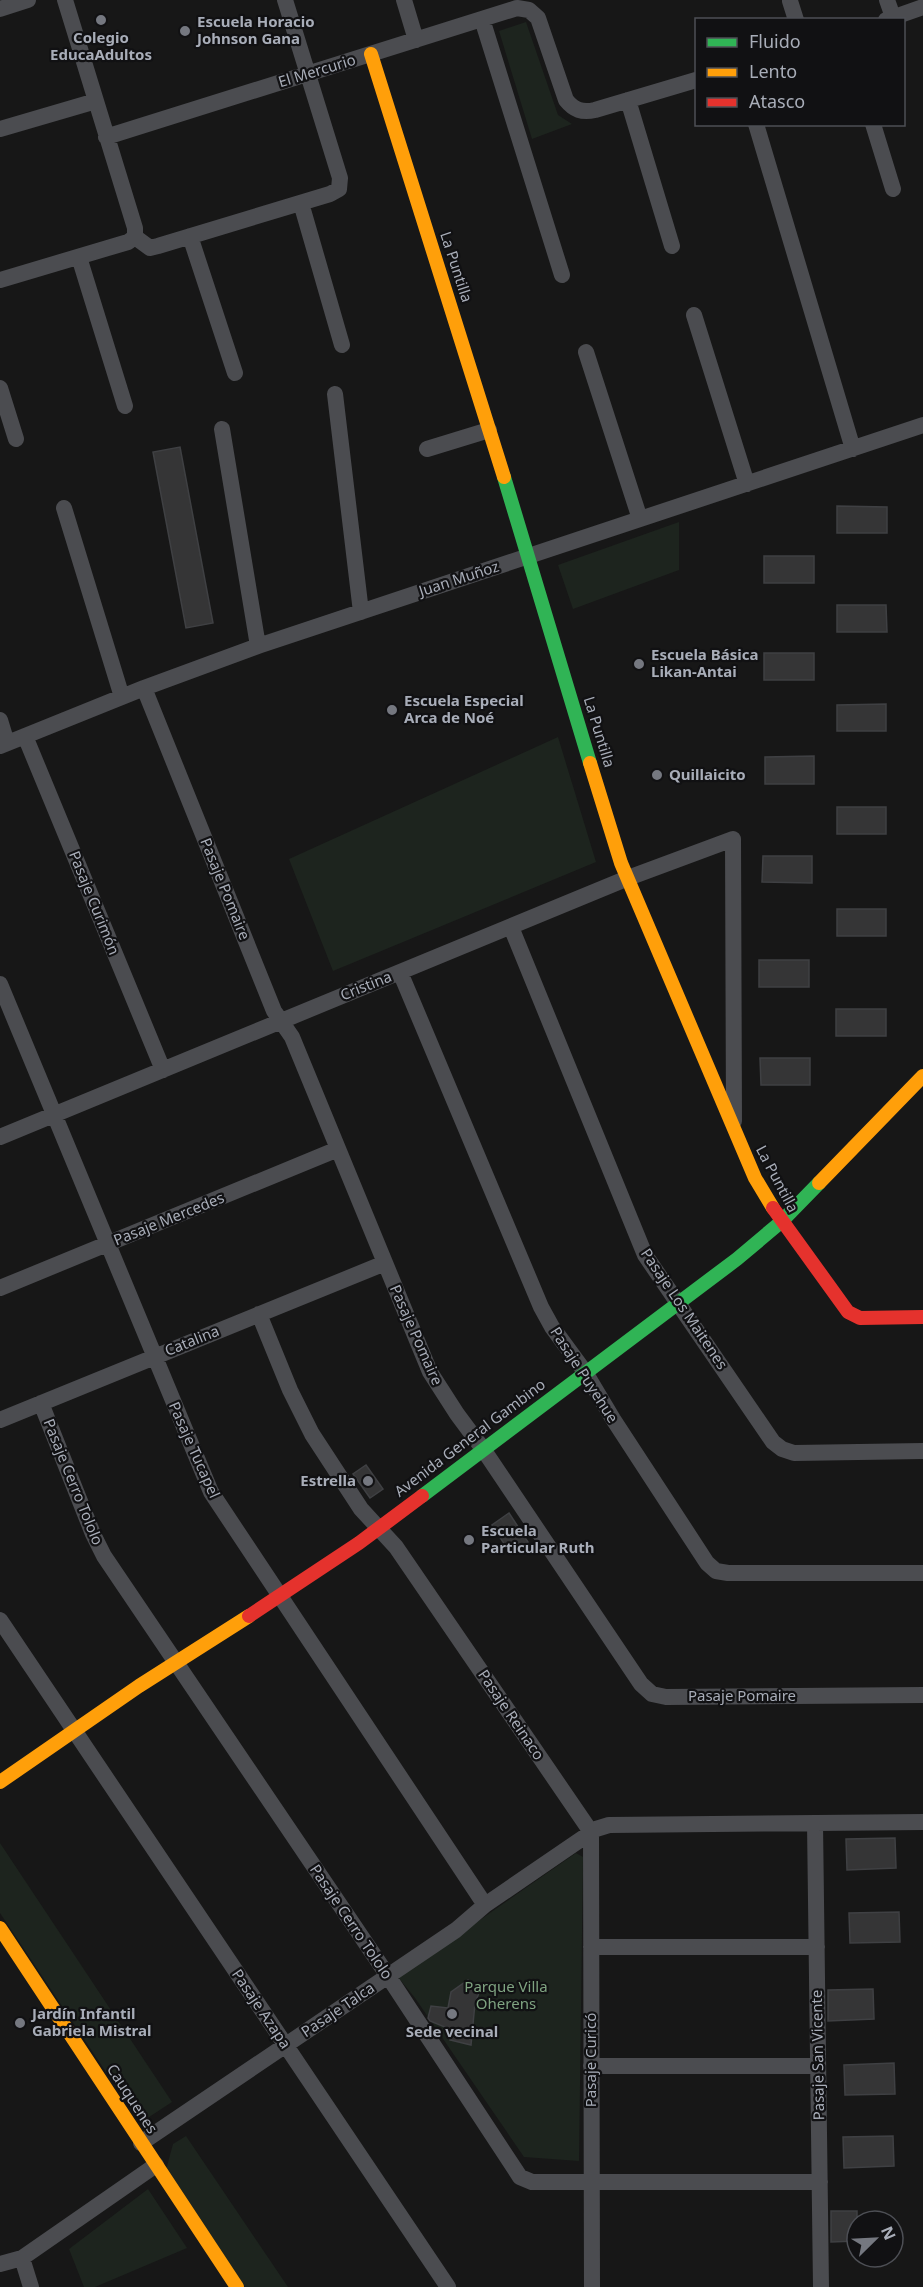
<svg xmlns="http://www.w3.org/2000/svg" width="923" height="2287" font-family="'Noto Sans',sans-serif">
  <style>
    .green { fill: #1d241e }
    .building { fill: #353536; stroke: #3f4043; stroke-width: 1.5 }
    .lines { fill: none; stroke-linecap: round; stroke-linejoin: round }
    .street { stroke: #4b4c50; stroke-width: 16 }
    .fast { stroke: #30b455; stroke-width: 14 }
    .slow { stroke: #ff9f0a; stroke-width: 14 }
    .jam { stroke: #e5322d; stroke-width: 14 }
    .poi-dot { fill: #757880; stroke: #111113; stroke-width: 2 }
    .labels { text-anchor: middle; stroke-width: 4.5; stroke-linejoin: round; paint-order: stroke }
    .poi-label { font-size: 15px; font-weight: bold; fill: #a8adb8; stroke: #111113; text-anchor: start }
    .street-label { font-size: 15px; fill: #a8adb8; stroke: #111113 }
    .park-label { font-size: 15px; fill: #7fa381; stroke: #111113 }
  </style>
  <rect width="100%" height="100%" fill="#171717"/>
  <!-- green -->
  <path class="green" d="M526,22L558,115L572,124L532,139L499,31Z
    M679,522V570L573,609L558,565Z
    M558,737L596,862L333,971L289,859Z
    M0,1843L172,2102L140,2123L0,1913Z
    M576,1853L583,1857L579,2161L524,2157L415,1998L398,1977Z
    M186,2136L288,2287H245L166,2170L173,2144Z
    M148,2189L187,2248L95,2287H84L69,2249Z"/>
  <!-- building -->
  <path class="building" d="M180,447L213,623L186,628L153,452Z
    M837,506L887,507V533H837Z
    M764,556H814V583H764Z
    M837,605H886L887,632H837Z
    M764,653H814V680H764Z
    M886,704V731H837V705Z
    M814,756V784H765V757Z
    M837,807H886V834H837Z
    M763,856H812V883L762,882Z
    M837,909H886V936H837Z
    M759,960H809V987H759Z
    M836,1009H886V1036H836Z
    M760,1058H810V1085H761Z
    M366,1465L383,1489L370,1498L353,1474Z
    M509,1513L528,1542L510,1553L492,1525Z
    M895,1838L896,1868L847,1870L846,1839Z
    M899,1912L900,1942L850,1943L849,1913Z
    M468,1980L481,1988L475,2003L471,2045L450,2040L452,2030L430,2021L428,2018L431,2006L448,2008L451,1992Z
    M873,1989L874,2019L828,2021V1990Z
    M894,2063L895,2094L845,2095L844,2065Z
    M893,2136L894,2166L844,2168L843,2137Z
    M831,2211H857V2241L831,2242Z"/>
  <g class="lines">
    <!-- street -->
    <path class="street" d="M65,0L135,228V237
      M404,0L416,40
      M887,0L893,17
      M790,1L796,20
      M0,9L28,0
      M482,19L562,275
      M886,20L923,7
      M628,100L672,246
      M756,124L853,449
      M873,124L893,189
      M0,129L96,101
      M106,137L517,8L529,10L538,18L566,100C574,110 582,113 595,110L696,80
      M301,203L342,345
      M190,236L235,373
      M135,237L150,248L158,246L330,194L339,189L340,178L285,0
      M79,257L125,406
      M0,280L128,242L135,237
      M694,315L747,484
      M586,352L640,519
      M0,388L16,439
      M335,394L361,612
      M222,429L258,646
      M427,449L489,430
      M64,508L122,697
      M144,688L274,1011L292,1037L430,1372L457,1414L483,1449L641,1684L652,1694L666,1697L923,1695
      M0,720L7,743
      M25,736L163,1070
      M0,746L144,688L258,646L923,425
      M511,927L645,1255L773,1442L782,1449L794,1453L923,1451
      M400,972L541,1307L552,1327L585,1372L613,1419L707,1563L716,1571L728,1573H923
      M0,984L211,1492L485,1905
      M0,1137L628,878L733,839L734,1121
      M0,1288L338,1149
      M259,1314L290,1390L312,1434L361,1509L396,1547L591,1832
      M41,1403L93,1534L104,1556L388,1976L520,2177L532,2182H820
      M0,1420L385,1263
      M0,1620L448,2287
      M815,1823L821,2287
      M591,1832L592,2287
      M591,1947H817
      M591,2066H818
      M141,2143L456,1930L485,1905L596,1829L609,1825L923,1822
      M22,2258L31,2287
      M0,2264L22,2258L156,2165"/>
    <!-- fast -->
    <path class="fast" d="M504,477L590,763
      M422,1496L737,1259L781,1222L819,1183"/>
    <!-- slow -->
    <path class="slow" d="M371,54L504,477
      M590,763L621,863L755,1178L773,1208
      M819,1183L923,1076
      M0,1782L139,1686L249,1616
      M0,1928L237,2287"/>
    <!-- jam -->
    <path class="jam" d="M773,1208L848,1312L860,1318L923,1317
      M249,1616L359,1543L422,1496"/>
  </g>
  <!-- markers -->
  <g class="poi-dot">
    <circle cx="101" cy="20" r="6"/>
    <circle cx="185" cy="31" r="6"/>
    <circle cx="639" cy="664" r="6"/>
    <circle cx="392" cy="710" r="6"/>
    <circle cx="657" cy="775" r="6"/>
    <circle cx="368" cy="1481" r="6"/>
    <circle cx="469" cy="1540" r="6"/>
    <circle cx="452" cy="2014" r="6"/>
    <circle cx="20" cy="2023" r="6"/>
  </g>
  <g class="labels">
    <!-- poi labels -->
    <g class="poi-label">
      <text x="197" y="27">Escuela Horacio<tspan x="197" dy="17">Johnson Gana</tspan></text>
      <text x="101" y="43" text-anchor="middle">Colegio<tspan x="101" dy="17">EducaAdultos</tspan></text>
      <text x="651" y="660">Escuela Básica<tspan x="651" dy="17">Likan-Antai</tspan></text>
      <text x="404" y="706">Escuela Especial<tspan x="404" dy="17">Arca de Noé</tspan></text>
      <text x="669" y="780">Quillaicito</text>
      <text x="356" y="1486" text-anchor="end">Estrella</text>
      <text x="481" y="1536">Escuela<tspan x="481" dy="17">Particular Ruth</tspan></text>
      <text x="32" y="2019">Jardín Infantil<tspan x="32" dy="17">Gabriela Mistral</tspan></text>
      <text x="452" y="2037" text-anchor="middle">Sede vecinal</text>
    </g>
    <!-- street labels -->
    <g class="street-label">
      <text transform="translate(317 71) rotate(-17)" y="5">El Mercurio</text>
      <text transform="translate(456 267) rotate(72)" y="5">La Puntilla</text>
      <text transform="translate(459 579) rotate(-18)" y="5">Juan Muñoz</text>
      <text transform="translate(599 732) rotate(73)" y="5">La Puntilla</text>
      <text transform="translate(225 889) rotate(68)" y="5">Pasaje Pomaire</text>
      <text transform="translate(94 903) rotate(68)" y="5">Pasaje Curimón</text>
      <text transform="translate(366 986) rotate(-22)" y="5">Cristina</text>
      <text transform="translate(777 1179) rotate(62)" y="5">La Puntilla</text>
      <text transform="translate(169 1219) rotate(-22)" y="5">Pasaje Mercedes</text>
      <text transform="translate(684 1309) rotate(56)" y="5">Pasaje Los Maitenes</text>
      <text transform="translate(416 1335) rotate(66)" y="5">Pasaje Pomaire</text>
      <text transform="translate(192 1341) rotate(-22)" y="5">Catalina</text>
      <text transform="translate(584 1375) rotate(57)" y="5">Pasaje Puyehue</text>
      <text transform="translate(470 1438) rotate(-37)" y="5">Avenida General Gambino</text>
      <text transform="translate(194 1450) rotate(66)" y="5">Pasaje Tucapel</text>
      <text transform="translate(73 1482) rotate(68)" y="5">Pasaje Cerro Tololo</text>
      <text x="742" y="1701">Pasaje Pomaire</text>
      <text transform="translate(511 1715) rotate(56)" y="5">Pasaje Reinaco</text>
      <text transform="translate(351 1922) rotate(56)" y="5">Pasaje Cerro Tololo</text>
      <text transform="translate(261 2009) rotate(56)" y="5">Pasaje Azapa</text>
      <text transform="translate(338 2010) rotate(-34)" y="5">Pasaje Talca</text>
      <text transform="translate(818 2055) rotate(-91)" y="5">Pasaje San Vicente</text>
      <text transform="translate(591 2060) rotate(-90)" y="5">Pasaje Curicó</text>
      <text transform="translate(132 2099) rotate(57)" y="5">Cauquenes</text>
    </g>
    <!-- park labels -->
    <g class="park-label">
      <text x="506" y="1992">Parque Villa<tspan x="506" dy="17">Oherens</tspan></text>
    </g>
  </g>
  <!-- legend -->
  <rect x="695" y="18" width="210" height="108" fill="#111113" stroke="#4d4f55" stroke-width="1.5"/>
  <rect x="707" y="38" width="30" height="9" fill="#30b455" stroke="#4d4f55" stroke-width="1.5"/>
  <text x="749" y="48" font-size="18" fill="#a8adb8">Fluido</text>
  <rect x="707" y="68" width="30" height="9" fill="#ff9f0a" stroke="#4d4f55" stroke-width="1.5"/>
  <text x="749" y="78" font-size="18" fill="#a8adb8">Lento</text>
  <rect x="707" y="98" width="30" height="9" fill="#e5322d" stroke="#4d4f55" stroke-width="1.5"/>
  <text x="749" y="108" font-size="18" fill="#a8adb8">Atasco</text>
  <!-- north arrow -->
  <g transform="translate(875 2239) rotate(66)"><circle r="28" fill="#111113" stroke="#4d4f55" stroke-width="1.5"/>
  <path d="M0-4.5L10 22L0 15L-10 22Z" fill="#757880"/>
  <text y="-9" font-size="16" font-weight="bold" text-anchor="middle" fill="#a8adb8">N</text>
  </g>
</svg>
